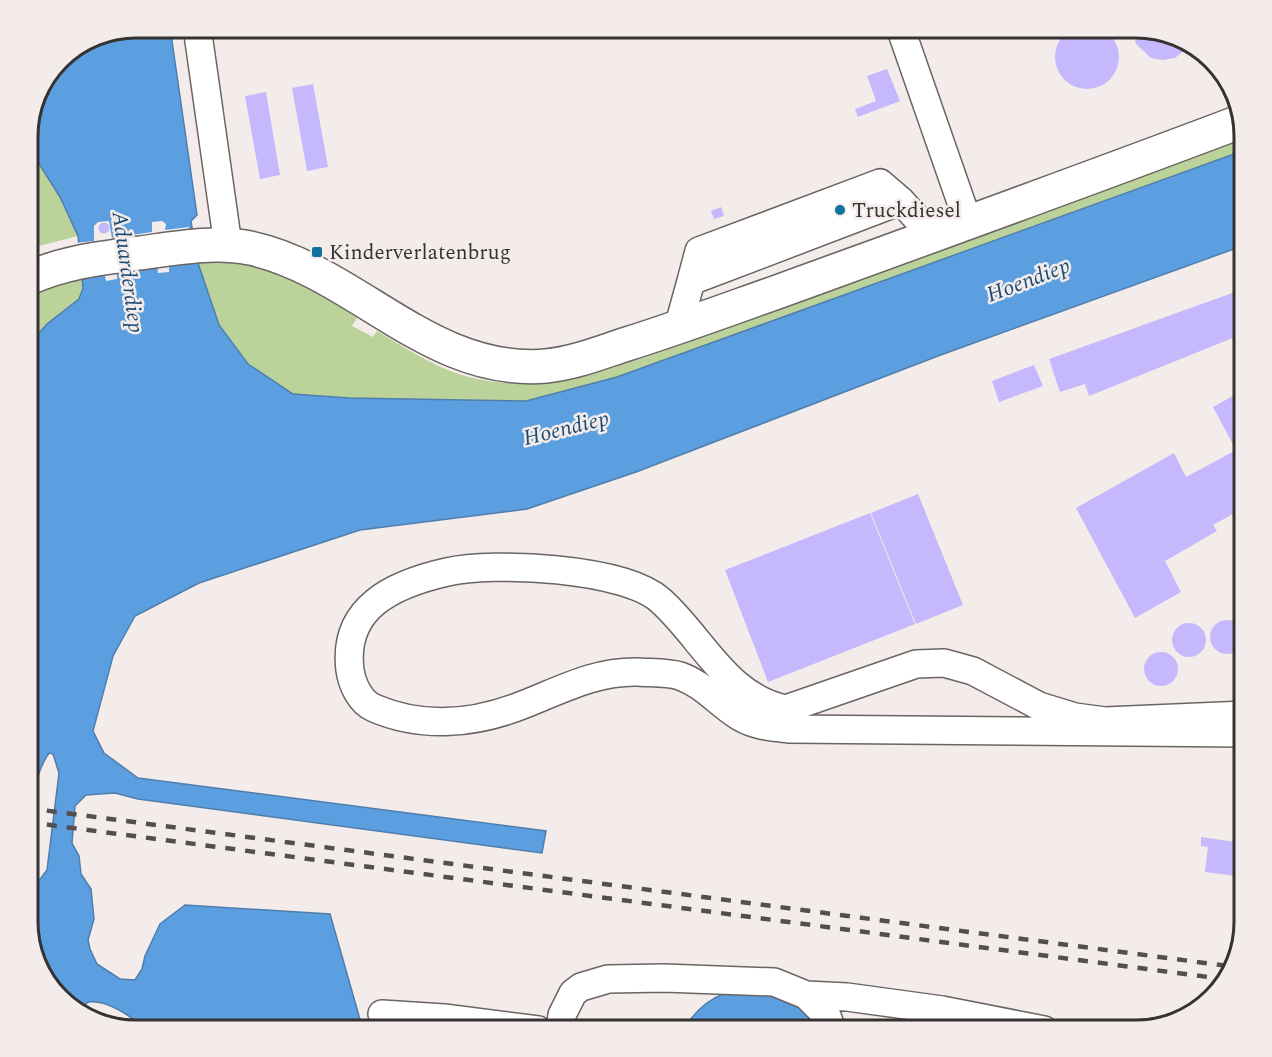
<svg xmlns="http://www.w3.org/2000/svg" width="1272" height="1057" font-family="Spectral,serif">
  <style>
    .green { fill: #bbd39b }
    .water { fill: #5b9fe0; stroke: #507eac; stroke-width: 1.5 }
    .pier { fill: #f3ecea }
    .building { fill: #c5b8fc }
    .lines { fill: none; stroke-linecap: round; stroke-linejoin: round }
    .minor-casing { stroke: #6a6462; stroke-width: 30 }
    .major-casing { stroke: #6a6462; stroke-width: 36 }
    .minor { stroke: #fff; stroke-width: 27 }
    .major { stroke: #fff; stroke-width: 33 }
    .rail { stroke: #534f4e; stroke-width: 4.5; stroke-dasharray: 10 10; stroke-linecap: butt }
    .poi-dot { fill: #0e719e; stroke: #f3ecea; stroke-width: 2 }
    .labels { text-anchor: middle; stroke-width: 5; stroke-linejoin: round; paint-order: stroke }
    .poi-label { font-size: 21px; fill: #353231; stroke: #f3ecea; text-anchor: start }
    .water-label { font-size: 22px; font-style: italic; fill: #1a4b76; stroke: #f3ecea }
    .rim { fill: none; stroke: #353231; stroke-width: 3 }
  </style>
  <rect width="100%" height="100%" fill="#f3ecea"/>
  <!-- green -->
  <path class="green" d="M1245,137V150L617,377L525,401L349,398L293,394L248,364L219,325L197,260C252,253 313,288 357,318L352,326L373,337L377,331C401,345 426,362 453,372C531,400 606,371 680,345Z
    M27,152L33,153L60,197L78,236L27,249Z
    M81,277L83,288L79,299L47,324L27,347V293Z
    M27,560L35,597L27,644Z"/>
  <!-- water -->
  <path class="water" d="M136,27H170L197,215L191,221L197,260L219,325L248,364L293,394L349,398L526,401L617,377L1245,150V245L938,356L636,472L527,509L360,530L199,583L135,616L113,656L93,731L104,753L138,778L546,831L542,853L138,799L115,793L86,795L75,806L72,843L79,856L81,874L91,889L94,919L88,940L90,949L97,964L120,979L135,980L142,969L145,956L160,924L185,905L330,914L363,1030H145C133,1017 107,999 88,1002L81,1009C28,989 27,927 27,879L30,885L35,886L47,870L59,773L53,754L49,753C31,778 32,818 27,848V644L35,597L27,560V347L47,324L79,299L83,288L78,236L60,197L33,154L27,152V128L38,87L64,54Z
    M742,988L798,1002L822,1030H683C698,1006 715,994 742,988Z
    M921,1019L951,1024L965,1030H882L891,1023Z"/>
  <!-- pier -->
  <path class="pier" d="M109,221L112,238L152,232V222L162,221L166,224L165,230L189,227L193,258L169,263V272L158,273L157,264L117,270V279L106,281L104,272L76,254L75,243L94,241V226L98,222Z"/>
  <!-- building -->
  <path class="building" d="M1055 57a32 32 0 1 1 64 0a32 32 0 1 1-64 0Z
    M1131,27H1137L1189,47L1175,58L1163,60L1151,58L1136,44Z
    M887,69L900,101L858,117L855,109L876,101L867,76Z
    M313,84L328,167L307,171L292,88Z
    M266,92L280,175L260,179L245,96Z
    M721,207L724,216L714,219L711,211Z
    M98.5 228a5.5 5.5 0 1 1 11 0a5.5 5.5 0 1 1-11 0Z
    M1235,292L1245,319V333L1089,396L1085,384L1060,392L1049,359Z
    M1034,365L1043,386L999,402L992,381Z
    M1244,390L1245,536L1233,514L1213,525L1217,531L1165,561L1181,592L1135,618L1076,508L1174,453L1186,477L1236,450L1213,407Z
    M918,494L963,605L916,624L871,513Z
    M870,513L915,624L768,682L725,570Z
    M1210 637a17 17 0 1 1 34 0a17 17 0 1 1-34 0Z
    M1172 640a17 17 0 1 1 34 0a17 17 0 1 1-34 0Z
    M1144 669a17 17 0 1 1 34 0a17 17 0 1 1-34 0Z
    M1201,837L1236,842V848L1245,850V877L1205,872L1208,847L1201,846Z"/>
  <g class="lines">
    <defs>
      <path id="minor" d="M197,27L228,245
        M900,27L968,222
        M691,281L699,251L880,183L901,201
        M678,328L691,281L901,201L932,235
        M1245,733L789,729C772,727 755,726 740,717C719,704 703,684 680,676C668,672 651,673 638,672C596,671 563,689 525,704C476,724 423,729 374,708C360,702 352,684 350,670C342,607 394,584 447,572C493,561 624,568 660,600C702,637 726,697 786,709L916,664L944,663L973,671L1039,706L1075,717L1105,721L1245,715
        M806,995L847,997L942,1010L1044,1030
        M382,1014L444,1018L538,1030
        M560,1030L562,1015L573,993L581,987L608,979L664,978L774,982L806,995L827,1016L832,1030"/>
      <path id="major" d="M27,279C64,262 101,258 140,253C177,248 213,241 250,248C356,271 430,376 546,366C575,363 599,353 627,344C678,328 729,309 780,291C934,235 1089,179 1242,121"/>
    </defs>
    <!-- minor casing -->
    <use href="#minor" class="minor-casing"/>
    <!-- major casing -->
    <use href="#major" class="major-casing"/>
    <!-- minor -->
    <use href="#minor" class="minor"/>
    <!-- major -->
    <use href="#major" class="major"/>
    <!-- rail -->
    <path class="rail" d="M27,808L1228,966
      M27,822L1223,979"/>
  </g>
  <!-- markers -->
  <g class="poi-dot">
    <circle cx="840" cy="210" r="6"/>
    <rect x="311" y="246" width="12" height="12" rx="3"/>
  </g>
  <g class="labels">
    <!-- poi labels -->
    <g class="poi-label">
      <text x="852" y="217">Truckdiesel</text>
      <text x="329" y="259">Kinderverlatenbrug</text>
    </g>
    <!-- water labels -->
    <g class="water-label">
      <text transform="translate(129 272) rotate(82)" y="8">Aduarderdiep</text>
      <text transform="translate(1028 279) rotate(-21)" y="8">Hoendiep</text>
      <text transform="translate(566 427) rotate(-14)" y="8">Hoendiep</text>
    </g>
  </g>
  <!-- crop -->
  <path d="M0 0H1272V1057H0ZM136 38H1136A98 98 0 0 1 1234 136V922A98 98 0 0 1 1136 1020H136A98 98 0 0 1 38 922V136A98 98 0 0 1 136 38Z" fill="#f3ecea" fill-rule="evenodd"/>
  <path class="rim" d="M136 38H1136A98 98 0 0 1 1234 136V922A98 98 0 0 1 1136 1020H136A98 98 0 0 1 38 922V136A98 98 0 0 1 136 38Z"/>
</svg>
